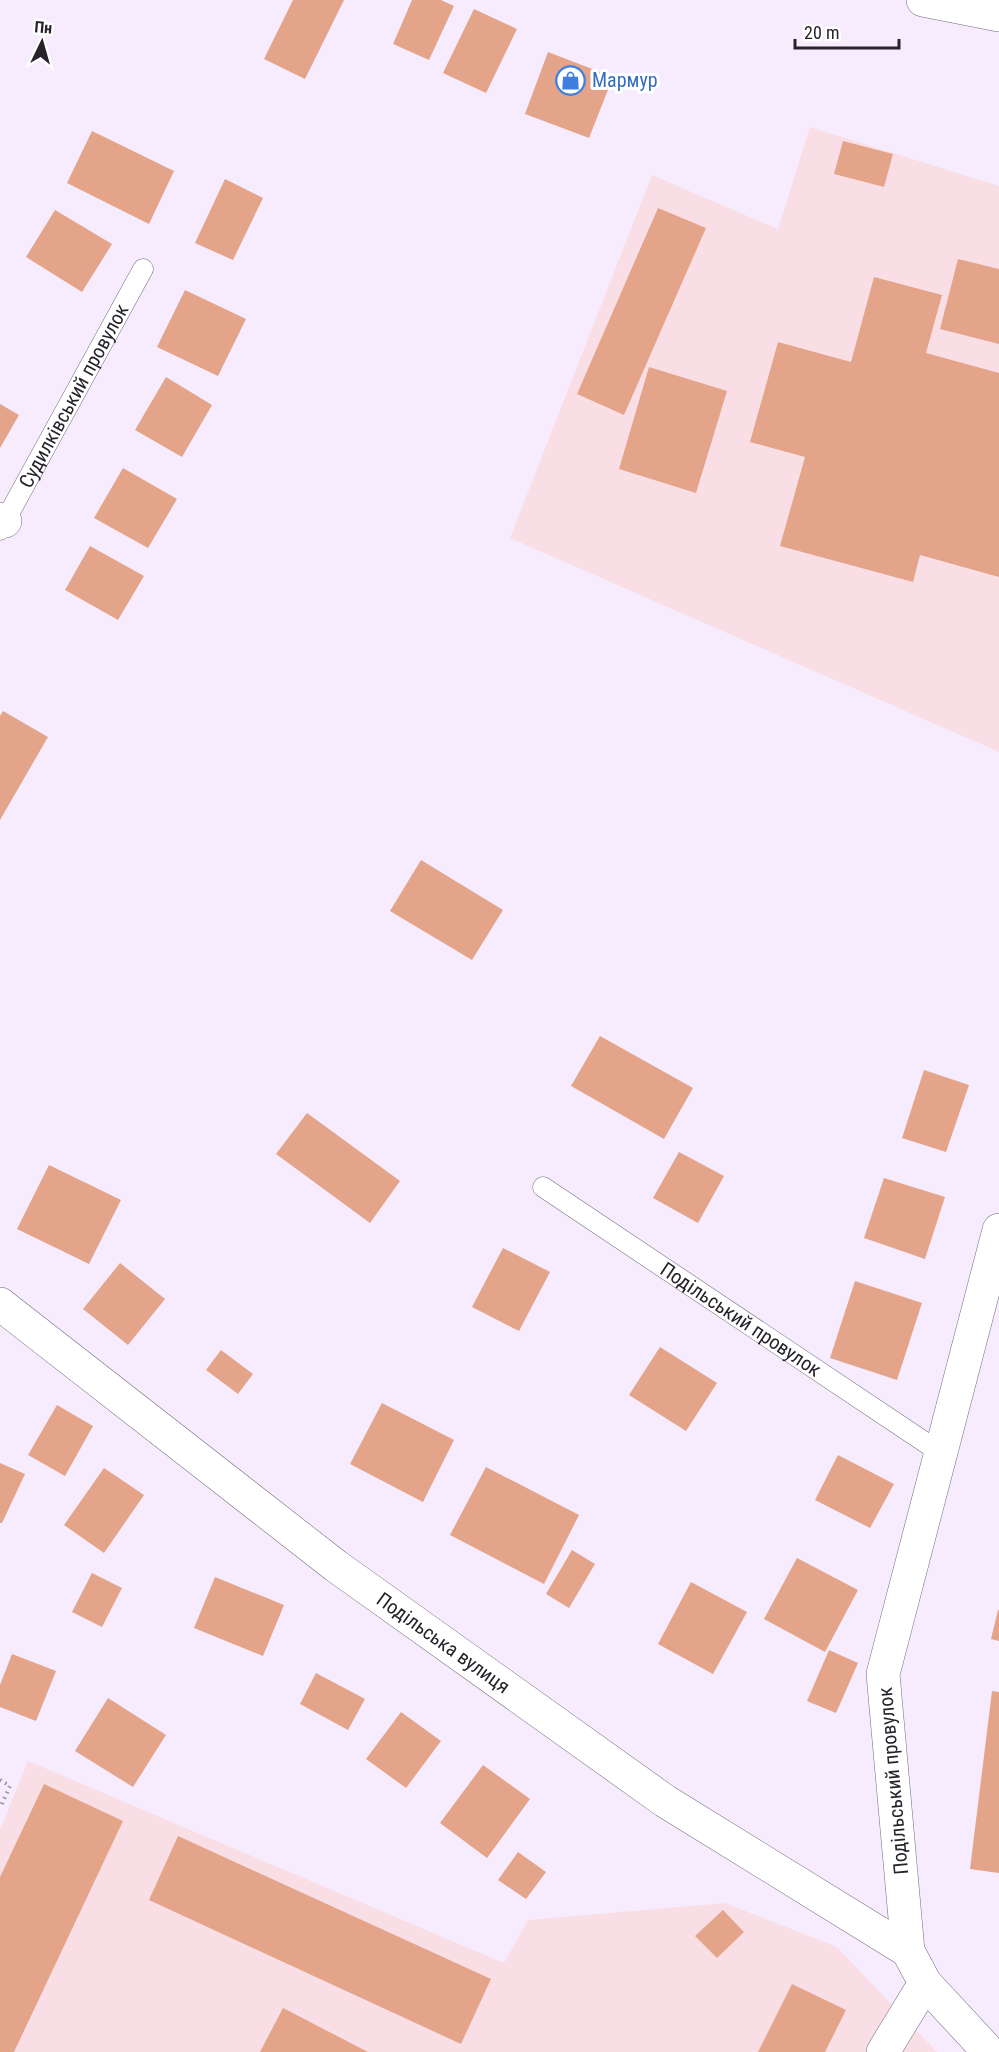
<svg xmlns="http://www.w3.org/2000/svg" width="999" height="2052" font-family="'Roboto Condensed',sans-serif">
  <style>
    .industrial { fill: #f9dfe5 }
    .building { fill: #e3a48a }
    .lines { fill: none; stroke-linecap: round; stroke-linejoin: round }
    .service-casing { stroke: #74697d; stroke-width: 21 }
    .minor-casing { stroke: #74697d; stroke-width: 34 }
    .secondary-casing { stroke: #74697d; stroke-width: 34 }
    .path { stroke: #978f9c; stroke-width: 4; stroke-dasharray: 1.5 4.5; stroke-linecap: butt }
    .service { stroke: #fff; stroke-width: 20 }
    .minor { stroke: #fff; stroke-width: 33 }
    .secondary { stroke: #fff; stroke-width: 33 }
    .labels { text-anchor: middle; stroke-width: 6; stroke-linejoin: round; paint-order: stroke }
    .shop-label { font-size: 20px; fill: #366cbe; stroke: #fff; text-anchor: start }
    .street-label { font-size: 20px; fill: #28232b; stroke: #fff }
  </style>
  <rect width="100%" height="100%" fill="#f6ecfe"/>
  <!-- industrial -->
  <path class="industrial" d="M810,127L999,186V752L510,538L652,175L778,229Z
    M28,1761L504,1963L528,1920L725,1903L837,1947L937,2052H0V1830Z"/>
  <!-- building -->
  <path class="building" d="M293,0H344L305,79L264,59Z
    M412,0H441L454,6L429,60L393,44Z
    M474,9L517,29L486,93L443,73Z
    M548,52L613,77L589,138L525,114Z
    M92,131L174,171L149,224L67,183Z
    M843,141L893,154L884,187L834,174Z
    M225,179L263,198L233,260L195,243Z
    M658,208L706,228L624,415L577,394Z
    M55,210L112,244L82,292L26,257Z
    M958,259L999,269V344L940,329Z
    M874,277L942,295L926,353L999,373V577L920,555L913,582L780,546L805,457L750,442L778,342L851,362Z
    M185,290L246,319L218,376L157,347Z
    M649,367L727,391L696,493L619,469Z
    M166,377L212,405L182,457L135,430Z
    M0,404L19,415L0,448Z
    M123,468L177,499L148,548L94,518Z
    M90,546L144,576L118,620L65,590Z
    M3,711L48,737L0,820V716Z
    M421,860L503,910L472,960L390,911Z
    M600,1036L693,1088L664,1139L571,1086Z
    M924,1070L969,1085L946,1152L902,1138Z
    M307,1113L400,1181L370,1223L276,1154Z
    M679,1152L724,1176L698,1223L653,1198Z
    M49,1165L121,1200L89,1264L17,1229Z
    M884,1178L945,1197L925,1259L864,1238Z
    M503,1248L550,1272L519,1331L472,1307Z
    M120,1263L165,1299L128,1345L83,1309Z
    M855,1281L922,1303L897,1380L830,1358Z
    M660,1347L717,1383L686,1431L629,1395Z
    M221,1350L253,1374L238,1394L206,1370Z
    M382,1403L454,1440L423,1502L350,1464Z
    M57,1405L93,1426L65,1476L28,1455Z
    M838,1455L894,1484L870,1528L815,1500Z
    M0,1463L25,1474L2,1523H0Z
    M486,1467L579,1515L544,1584L450,1535Z
    M104,1468L144,1495L104,1553L64,1525Z
    M572,1550L595,1564L569,1608L546,1594Z
    M797,1558L858,1590L825,1652L764,1619Z
    M92,1573L122,1588L102,1627L72,1612Z
    M215,1577L284,1605L263,1656L194,1628Z
    M691,1582L747,1612L713,1674L658,1644Z
    M998,1610H999V1641L991,1639Z
    M829,1650L858,1663L836,1713L807,1701Z
    M12,1654L56,1671L36,1721L0,1707V1685Z
    M316,1673L365,1699L348,1730L300,1704Z
    M992,1691L999,1692V1873L970,1869Z
    M108,1698L166,1735L133,1787L75,1751Z
    M401,1712L441,1741L406,1788L366,1759Z
    M483,1765L530,1799L487,1858L440,1823Z
    M44,1784L123,1821L14,2052H0V1877Z
    M178,1836L491,1979L461,2044L149,1900Z
    M518,1852L546,1872L526,1899L498,1880Z
    M723,1910L744,1932L717,1958L695,1936Z
    M792,1984L846,2010L825,2052H758Z
    M283,2008L368,2052H260Z"/>
  <g class="lines">
    <defs>
      <g id="service">
        <path id="s1" d="M0,530L143,269"/>
        <path id="s2" d="M543,1187L941,1453"/>
      </g>
      <g id="minor">
        <path d="M0,519L5,521"/>
        <path id="s3" d="M0,1304L336,1566L665,1801L908,1951"/>
        <path d="M883,2052L925,1983"/>
        <path d="M989,2052L925,1983L908,1951L883,1674L999,1230"/>
      </g>
      <path id="secondary" d="M923,0L999,15"/>
    </defs>
    <!-- service casing -->
    <use href="#service" class="service-casing"/>
    <!-- minor casing -->
    <use href="#minor" class="minor-casing"/>
    <!-- secondary casing -->
    <use href="#secondary" class="secondary-casing"/>
    <!-- path -->
    <path class="path" d="M0,1780L10,1786L0,1808"/>
    <!-- service -->
    <use href="#service" class="service"/>
    <!-- minor -->
    <use href="#minor" class="minor"/>
    <!-- secondary -->
    <use href="#secondary" class="secondary"/>
  </g>
  <!-- icons -->
  <defs>
    <symbol id="shop-ring" viewBox="-11 -11 22 22"><circle r="9.5" fill="#fff" stroke="#3f7fe0" stroke-width="1.5"/><path d="M-5-2.5h2.3a2.7 3.5 0 0 1 5.4 0H5L5.5 6h-11ZM-1.5-2.5h3a1.5 2.3 0 0 0-3 0Z" fill="#3f7fe0"/></symbol>
  </defs>
  <g fill-rule="evenodd">
    <use href="#shop-ring" x="554" y="64" width="33" height="33"/>
  </g>
  <g class="labels">
    <!-- shop labels -->
    <g class="shop-label">
      <text x="592" y="87">Мармур</text>
    </g>
    <!-- street labels -->
    <g class="street-label">
      <text dy="7" stroke="none"><textPath href="#s1" startOffset="153">Судилківський провулок</textPath></text>
      <text dy="7" stroke="none"><textPath href="#s2" startOffset="238">Подільський провулок</textPath></text>
      <text dy="7" stroke="none"><textPath href="#s3" startOffset="558">Подільська вулиця</textPath></text>
      <text transform="translate(893 1781) rotate(-95)" y="7">Подільський провулок</text>
    </g>
  </g>
  <!-- north arrow -->
  <g transform="translate(42 42) rotate(5)" stroke="#ffffff" stroke-width="4.5" paint-order="stroke">
  <path d="M0-4.5L10 22L0 15L-10 22Z" fill="#28232b"/>
  <text y="-9" font-size="16" font-weight="bold" text-anchor="middle" fill="#28232b">Пн</text>
  </g>
  <!-- scale -->
  <path d="M795 39v9h104v-9" fill="none" stroke="#28232b" stroke-width="3"/>
  <text x="804" y="39" font-size="18" fill="#28232b" stroke="#ffffff" stroke-width="4.5" paint-order="stroke">20 m</text>
</svg>
